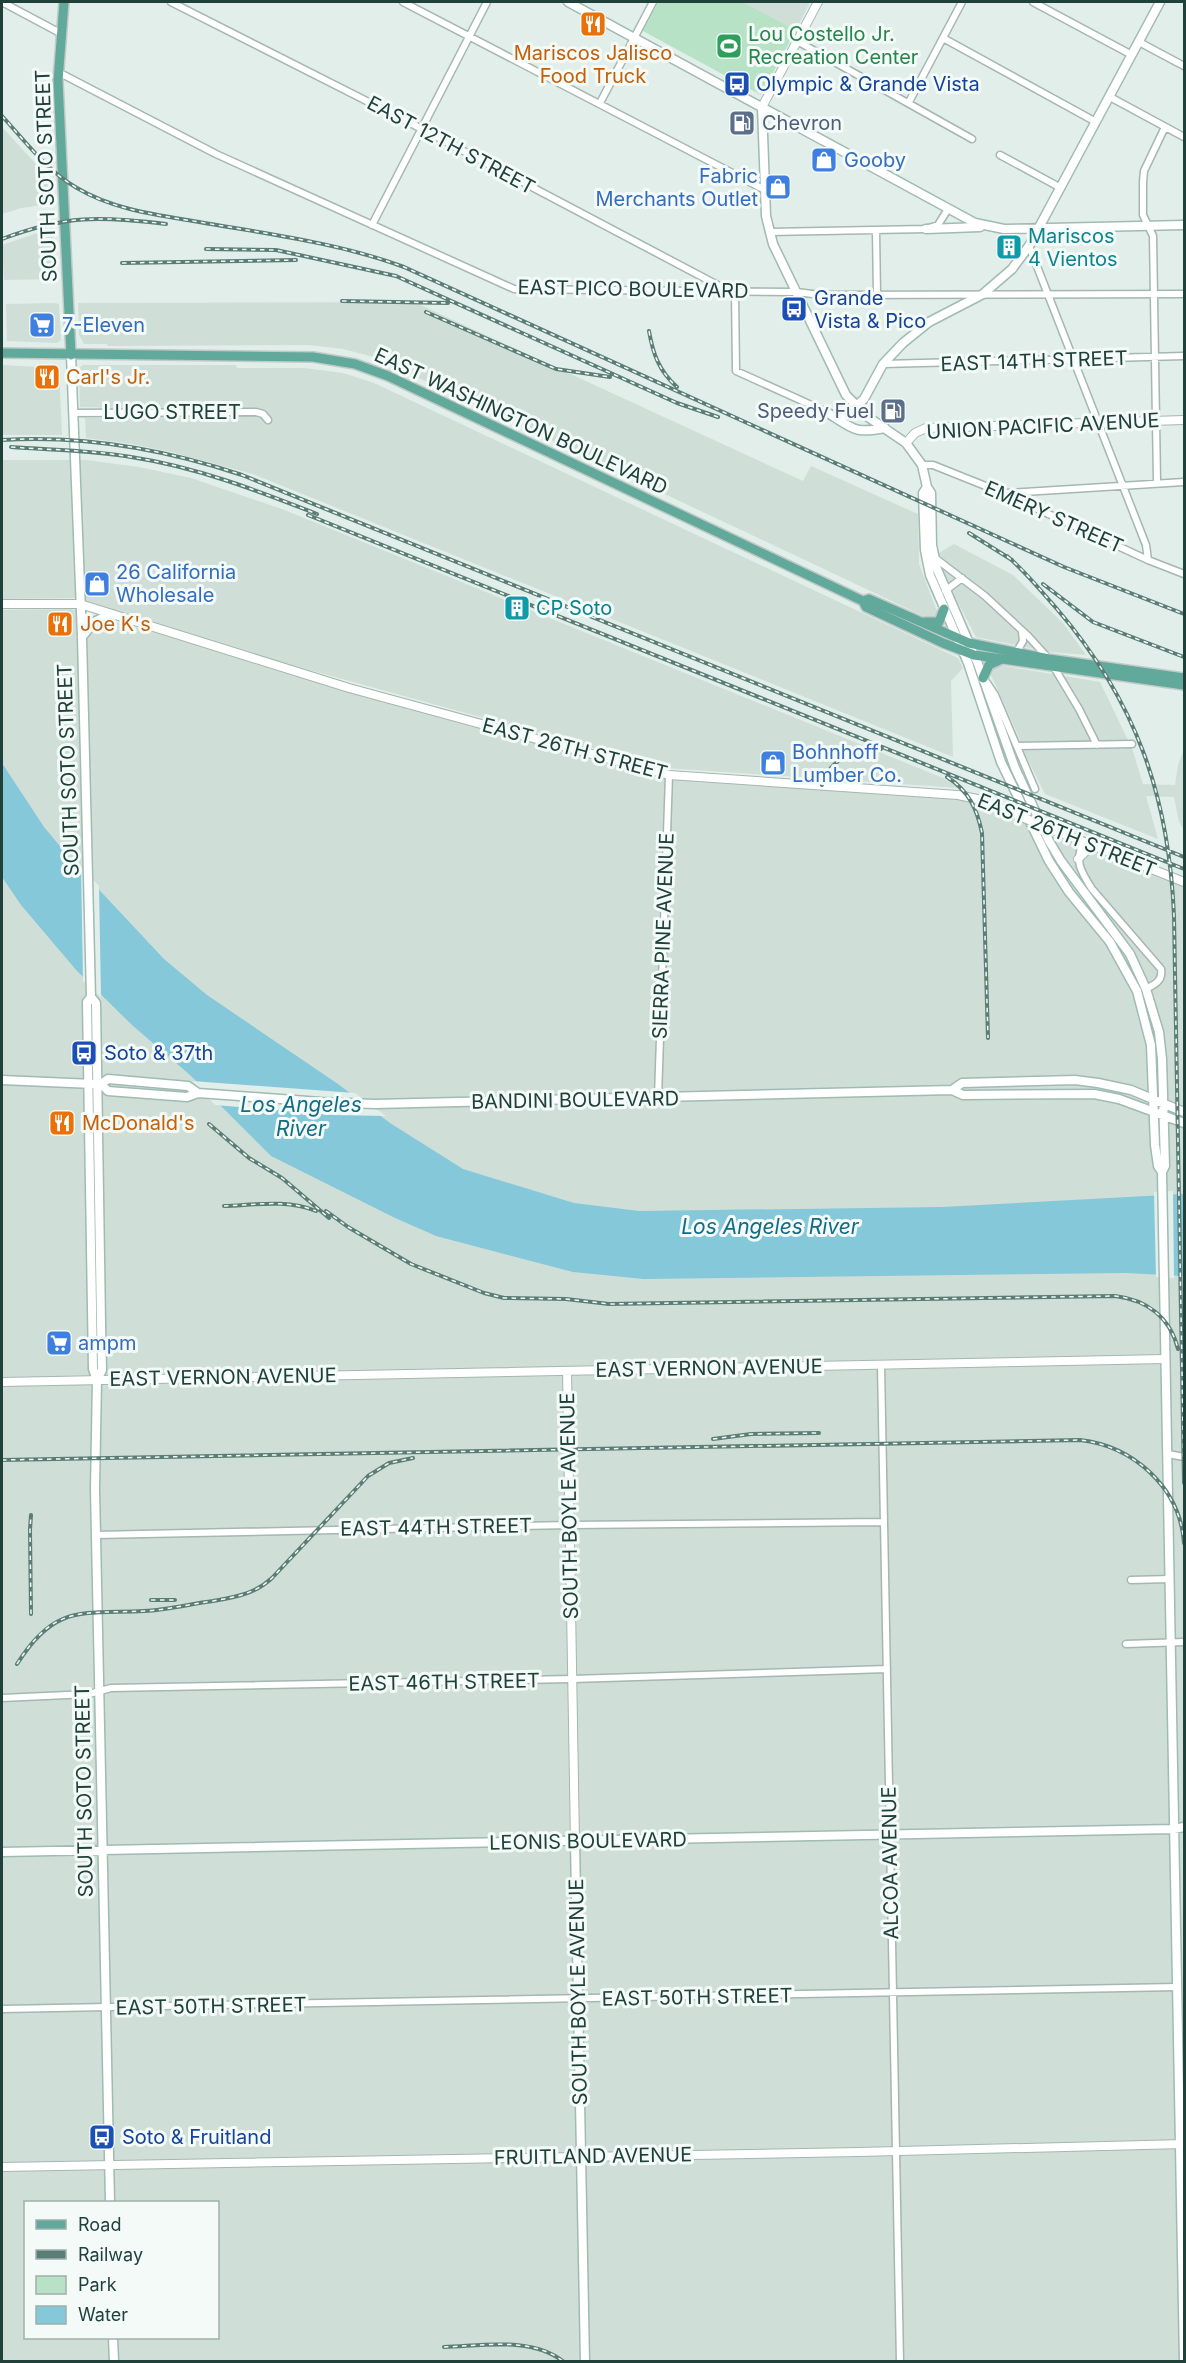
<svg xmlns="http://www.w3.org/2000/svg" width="1186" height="2363" font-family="Inter,sans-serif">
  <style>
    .built { fill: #d0ded8; fill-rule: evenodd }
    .green { fill: #b8e2c5 }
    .water { fill: #84c8d9 }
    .pier { fill: #e2eee9 }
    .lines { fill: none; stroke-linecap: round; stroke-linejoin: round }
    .minor-casing { stroke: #a4b7b1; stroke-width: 9 }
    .tertiary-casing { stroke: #a4b7b1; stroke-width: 10 }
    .secondary-casing { stroke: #9fbbb2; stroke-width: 11 }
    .primary-casing { stroke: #c1cac8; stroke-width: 12 }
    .minor { stroke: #fff; stroke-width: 6 }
    .tertiary { stroke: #fff; stroke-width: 8 }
    .secondary { stroke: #fff; stroke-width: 8 }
    .primary { stroke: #61a99a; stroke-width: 9 }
    .rail-casing { stroke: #5a7d75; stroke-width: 4 }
    .rail { stroke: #f3faf7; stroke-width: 1.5; stroke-dasharray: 4.5; stroke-linecap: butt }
    .tertiary-bridge-casing { stroke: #a4b7b1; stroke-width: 10; stroke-linecap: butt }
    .tertiary-bridge { stroke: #fff; stroke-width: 8 }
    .labels { text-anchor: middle; stroke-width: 6; stroke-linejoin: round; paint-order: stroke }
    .leisure-label { font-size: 20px; fill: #27864d; stroke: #f3faf7; text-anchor: start }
    .food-label { font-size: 20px; fill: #c56008; stroke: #f3faf7; text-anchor: start }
    .transit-label { font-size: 20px; fill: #164399; stroke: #f3faf7; text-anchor: start }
    .service-label { font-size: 20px; fill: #4e5e75; stroke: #f3faf7; text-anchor: start }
    .street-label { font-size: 20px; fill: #20413a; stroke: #f3faf7 }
    .shop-label { font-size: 20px; fill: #366cbe; stroke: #f3faf7; text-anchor: start }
    .culture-label { font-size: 20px; fill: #0d838f; stroke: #f3faf7; text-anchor: start }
    .water-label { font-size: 21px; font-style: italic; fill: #126c85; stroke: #f3faf7 }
  </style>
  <rect width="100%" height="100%" fill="#e2eee9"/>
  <!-- built -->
  <path class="built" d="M743,2H810L796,30Z
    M2,127L47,176L50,204L21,208L2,214Z
    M52,228L58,279L4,280L2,245Z
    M414,302L803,481L811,466L918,514L919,564L938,614L932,620L374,357L343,349L309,345L108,346L107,344H84L79,335L78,303Z
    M54,303L59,304L61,340L57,343L7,341L6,304Z
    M2,365L59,368L62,435H2Z
    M83,365H236L237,368H305L343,373L374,383L958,658L963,668L951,681L953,757L253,474L171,452L132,444L86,438L85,418H117V408L80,407L79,368Z
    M2,460H86L139,467L191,478L282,509L943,778L959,788L665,768L259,656L75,598L2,599Z
    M954,544L1013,575L1063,623L1086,655L1050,652L976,637L955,597L937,554Z
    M71,609L661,776L700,782L964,799L1184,887V2137H1177L1181,2361H2V610ZM26,2202H218V2338H26Z
    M998,665L1100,682L1128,740L1021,742L991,675L992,669Z
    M1132,748L1143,784L1175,785L1178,765L1184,749V830L1179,822L1174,797L1146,796L1158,839L1045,794L1023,750Z"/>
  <!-- green -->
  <path class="green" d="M658,2H743L796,30L761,95L643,31Z"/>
  <!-- water -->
  <path class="water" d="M2,763L44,827L74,863L164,959L207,995L338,1084L390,1123L463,1169L574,1203L639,1211L942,1207L1184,1194V1276L1126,1273L644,1279L573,1272L436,1236L393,1217L271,1156L190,1075L132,1025L77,971L21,905L2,877Z"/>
  <!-- pier -->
  <path class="pier" d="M81,867L99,886L101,997L83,981Z
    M192,1081L355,1093L386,1116L332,1115L215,1105Z
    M1173,1191L1174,1278L1156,1277L1154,1192Z"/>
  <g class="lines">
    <defs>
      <path id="minor" d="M2,2L62,34
        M171,2L420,128L727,290
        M403,2L765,190
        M1033,2L1132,55
        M943,38L1096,122
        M797,41L972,139
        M1139,42L1184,66
        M58,72L216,154L514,289L796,292L821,295L1184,294
        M1110,97L1184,137
        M909,102L962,2
        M600,103L653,2
        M1000,155L1061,188
        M372,225L487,2
        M876,230L877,295
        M769,232L926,229L938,225L948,209
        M1029,246L1146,545L1148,560
        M735,291L736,371L838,417H845L856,406
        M883,364L1184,356
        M73,413L256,412L263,414L268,420
        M922,465H933L1003,493L1148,560L1184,574
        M1157,482L1153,236L1143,215V182L1144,171L1165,127
        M1007,493L1184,482
        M935,558L985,596L1028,636L1049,659L1079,709L1097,745
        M945,591L962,578
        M1016,653L1023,641L1022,632
        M987,683L995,695L1035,789
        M1017,746L1132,744
        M1083,841C1075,863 1080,870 1092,889L1161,969C1163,981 1155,984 1146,989
        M658,1097L669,775
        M881,1365L900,2362
        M1168,1454L1184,1457
        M96,1535L570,1525L884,1522
        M1131,1580L1170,1579
        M1126,1644L1184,1642
        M2,1698L89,1694L111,1688L572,1679L887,1669
        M2,2009L1177,1987"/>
      <path id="tertiary" d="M762,107L818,2
        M906,443L915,433L926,428L1184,420
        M2,604H80L349,688L669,775L958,795L977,799L1019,816
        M1049,828L1184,882
        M1078,859L1086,851L1098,847
        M567,1371L575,1842
        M2,1382L1165,1359
        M2,2167L859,2152L1184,2144"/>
      <path id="secondary" d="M568,2L975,223L1004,229L1184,225
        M762,107L766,216L773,244L846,395L868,417L906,443L922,465L927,487L931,493L932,545L937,569L978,664L1015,768L1049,841L1061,861L1130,954L1146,989L1159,1032L1162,1059L1165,1166L1162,1172L1184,2362
        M926,229L980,227
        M71,355L82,637L91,997L87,1002L93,1369L97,1380L95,1489L110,2202
        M856,406L864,399L883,364L903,343L929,322L983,294L1012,269L1029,246L1160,2
        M828,413C853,429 855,434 885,428
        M927,487L923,493L925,550L930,575L968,663L1001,762L1049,861L1069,892L1110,942L1137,991L1151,1045L1155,1145L1158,1166L1162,1172
        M82,637L94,622L110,614
        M91,997L96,1003L101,1323L102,1370L97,1380
        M2,1080L93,1084H101L108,1091L187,1097L198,1093L321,1102L375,1104L952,1090L963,1095L1094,1094L1119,1099L1184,1123
        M101,1084L108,1079L188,1086L198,1093
        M952,1090L962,1083L1075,1080L1098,1083L1131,1090L1184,1112
        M575,1842L585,2362
        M2,1852L1174,1829L1184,1827
        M113,2338L114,2362"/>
      <path id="primary" d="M64,2L58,81L71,355
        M2,353L313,357L355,364L388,376L863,601L869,599L969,643L1049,659L1184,678
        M863,601L866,607L943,643L974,655L1184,685
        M925,622H939L944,609
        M983,678L989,665L1000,660"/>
    </defs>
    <!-- minor casing -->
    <use href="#minor" class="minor-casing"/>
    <!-- tertiary casing -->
    <use href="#tertiary" class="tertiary-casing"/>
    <!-- secondary casing -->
    <use href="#secondary" class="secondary-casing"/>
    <!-- primary casing -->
    <use href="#primary" class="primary-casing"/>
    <!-- minor -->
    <use href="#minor" class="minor"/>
    <!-- tertiary -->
    <use href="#tertiary" class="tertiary"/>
    <!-- secondary -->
    <use href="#secondary" class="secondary"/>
    <!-- primary -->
    <use href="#primary" class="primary"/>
    <defs>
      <path id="rail" d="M2,116C25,141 47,171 77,188C114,210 158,215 199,222C268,234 339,243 404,267L1064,567L1184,614
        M2,239C66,215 99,216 166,224
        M206,249L276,250L396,276L677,403L718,417
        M122,263L296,260
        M342,301L448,303
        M426,312L556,369L610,377
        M649,331C653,354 659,371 677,387
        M2,440C83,435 164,449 242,475L1184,857
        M11,447C51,450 92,450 131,457C196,467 256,490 317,514
        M308,515L1184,869
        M969,533L1012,560
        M1007,556C1026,572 1041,591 1057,609C1136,701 1169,796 1174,916L1184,1483
        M1043,584L1093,622L1184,657
        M947,777C969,791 977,809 982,833L988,1038
        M822,785C830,760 855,745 881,749
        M209,1124L249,1158L282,1178L329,1218
        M224,1206C254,1205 287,1199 316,1211
        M326,1211L348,1227L411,1264L484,1293L504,1298L566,1299L609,1304L1115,1296C1147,1300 1170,1317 1178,1349
        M713,1439L751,1434L819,1433
        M2,1460L1080,1440C1133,1446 1180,1487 1184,1543
        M151,1600H175
        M31,1614L30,1530L31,1515
        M17,1664C55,1604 81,1614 144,1611C167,1610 190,1604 213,1601C235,1597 255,1594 272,1578L368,1476L389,1463L413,1458
        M444,2347C482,2346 532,2336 564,2362"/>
    </defs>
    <!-- rail casing -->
    <use href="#rail" class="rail-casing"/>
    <!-- rail -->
    <use href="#rail" class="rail"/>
    <defs>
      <path id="tertiary-bridge" d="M1019,816L1049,828"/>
    </defs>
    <!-- tertiary-bridge casing -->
    <use href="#tertiary-bridge" class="tertiary-bridge-casing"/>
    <!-- tertiary-bridge -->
    <use href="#tertiary-bridge" class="tertiary-bridge"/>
  </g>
  <!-- icons -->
  <defs>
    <symbol id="restaurant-square" viewBox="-11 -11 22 22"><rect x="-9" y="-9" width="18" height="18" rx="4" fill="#e8710a" stroke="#f3faf7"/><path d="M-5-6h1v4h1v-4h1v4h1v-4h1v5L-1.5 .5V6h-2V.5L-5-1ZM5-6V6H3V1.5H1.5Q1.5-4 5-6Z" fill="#fff"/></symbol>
    <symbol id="stadium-square" viewBox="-11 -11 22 22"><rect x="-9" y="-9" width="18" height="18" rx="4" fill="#2e9e5b" stroke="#f3faf7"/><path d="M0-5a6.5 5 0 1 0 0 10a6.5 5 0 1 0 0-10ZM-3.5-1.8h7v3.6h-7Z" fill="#fff"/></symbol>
    <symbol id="bus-square" viewBox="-11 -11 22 22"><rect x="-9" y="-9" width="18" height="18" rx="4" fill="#1a4fb4" stroke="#f3faf7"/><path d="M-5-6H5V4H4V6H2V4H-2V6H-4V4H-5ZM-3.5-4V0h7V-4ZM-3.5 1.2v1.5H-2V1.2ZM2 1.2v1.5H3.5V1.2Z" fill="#fff"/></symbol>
    <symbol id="fuel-square" viewBox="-11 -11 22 22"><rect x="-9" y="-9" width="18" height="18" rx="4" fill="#5c6f8a" stroke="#f3faf7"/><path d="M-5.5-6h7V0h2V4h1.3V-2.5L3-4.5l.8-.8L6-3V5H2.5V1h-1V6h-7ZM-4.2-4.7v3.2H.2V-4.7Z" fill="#fff"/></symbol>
    <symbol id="shop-square" viewBox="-11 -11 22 22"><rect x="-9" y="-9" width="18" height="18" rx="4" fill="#3f7fe0" stroke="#f3faf7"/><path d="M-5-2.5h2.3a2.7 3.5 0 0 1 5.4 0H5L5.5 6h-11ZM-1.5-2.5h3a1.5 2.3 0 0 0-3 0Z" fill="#fff"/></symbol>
    <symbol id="building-square" viewBox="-11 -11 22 22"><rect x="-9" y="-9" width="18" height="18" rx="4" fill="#0f9aa8" stroke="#f3faf7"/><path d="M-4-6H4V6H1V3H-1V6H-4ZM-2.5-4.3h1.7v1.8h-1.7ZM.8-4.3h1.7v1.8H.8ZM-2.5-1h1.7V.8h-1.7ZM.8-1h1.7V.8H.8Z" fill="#fff"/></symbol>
    <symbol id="supermarket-square" viewBox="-11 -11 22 22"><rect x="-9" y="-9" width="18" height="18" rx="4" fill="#3f7fe0" stroke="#f3faf7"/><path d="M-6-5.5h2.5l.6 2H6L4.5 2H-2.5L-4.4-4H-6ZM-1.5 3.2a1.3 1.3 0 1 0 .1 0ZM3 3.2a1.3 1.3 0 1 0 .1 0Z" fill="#fff"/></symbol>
  </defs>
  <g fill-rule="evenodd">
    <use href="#restaurant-square" x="578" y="9" width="30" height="30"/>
    <use href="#stadium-square" x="714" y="31" width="30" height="30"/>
    <use href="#bus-square" x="722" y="69" width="30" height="30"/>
    <use href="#fuel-square" x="727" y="108" width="30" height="30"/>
    <use href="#shop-square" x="809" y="145" width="30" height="30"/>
    <use href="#shop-square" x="763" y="172" width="30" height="30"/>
    <use href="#building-square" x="994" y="232" width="30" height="30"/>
    <use href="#bus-square" x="779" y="294" width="30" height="30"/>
    <use href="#supermarket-square" x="27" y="310" width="30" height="30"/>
    <use href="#restaurant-square" x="32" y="362" width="30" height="30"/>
    <use href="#fuel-square" x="878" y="396" width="30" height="30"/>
    <use href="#shop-square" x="82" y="569" width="30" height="30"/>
    <use href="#building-square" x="502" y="593" width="30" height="30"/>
    <use href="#restaurant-square" x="45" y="609" width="30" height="30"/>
    <use href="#shop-square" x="758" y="748" width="30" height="30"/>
    <use href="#bus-square" x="69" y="1038" width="30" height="30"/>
    <use href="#restaurant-square" x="47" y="1108" width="30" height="30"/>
    <use href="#supermarket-square" x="44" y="1328" width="30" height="30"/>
    <use href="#bus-square" x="87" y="2122" width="30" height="30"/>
  </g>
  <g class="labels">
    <!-- leisure labels -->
    <g class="leisure-label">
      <text x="748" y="41">Lou Costello Jr.<tspan x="748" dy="23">Recreation Center</tspan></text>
    </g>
    <!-- food labels -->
    <g class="food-label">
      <text x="593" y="60" text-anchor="middle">Mariscos Jalisco<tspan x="593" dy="23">Food Truck</tspan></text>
      <text x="66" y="384">Carl's Jr.</text>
      <text x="80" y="631">Joe K's</text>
      <text x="82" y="1130">McDonald's</text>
    </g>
    <!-- transit labels -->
    <g class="transit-label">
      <text x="756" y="91">Olympic &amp; Grande Vista</text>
      <text x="814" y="305">Grande<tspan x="814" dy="23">Vista &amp; Pico</tspan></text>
      <text x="104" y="1060">Soto &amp; 37th</text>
      <text x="122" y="2144">Soto &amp; Fruitland</text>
    </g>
    <!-- service labels -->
    <g class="service-label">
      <text x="762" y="130">Chevron</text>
      <text x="874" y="418" text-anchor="end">Speedy Fuel</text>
    </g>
    <!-- street labels -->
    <g class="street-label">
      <text transform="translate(451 145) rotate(28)" y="7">EAST 12TH STREET</text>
      <text transform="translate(46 176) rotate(-92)" y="7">SOUTH SOTO STREET</text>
      <text transform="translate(633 289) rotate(1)" y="7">EAST PICO BOULEVARD</text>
      <text transform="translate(1034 361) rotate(-2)" y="7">EAST 14TH STREET</text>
      <text x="172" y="419">LUGO STREET</text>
      <text transform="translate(521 421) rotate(25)" y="7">EAST WASHINGTON BOULEVARD</text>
      <text transform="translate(1043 426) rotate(-3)" y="7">UNION PACIFIC AVENUE</text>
      <text transform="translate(1054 517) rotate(24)" y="7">EMERY STREET</text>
      <text transform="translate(575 749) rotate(15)" y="7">EAST 26TH STREET</text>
      <text transform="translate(68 770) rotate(-92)" y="7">SOUTH SOTO STREET</text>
      <text transform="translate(1067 835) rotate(22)" y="7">EAST 26TH STREET</text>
      <text transform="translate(663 936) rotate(-88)" y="7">SIERRA PINE AVENUE</text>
      <text transform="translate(575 1100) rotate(-1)" y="7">BANDINI BOULEVARD</text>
      <text transform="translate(709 1368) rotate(-1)" y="7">EAST VERNON AVENUE</text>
      <text transform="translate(223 1377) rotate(-1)" y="7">EAST VERNON AVENUE</text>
      <text transform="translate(569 1506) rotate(-91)" y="7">SOUTH BOYLE AVENUE</text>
      <text transform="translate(436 1527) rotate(-1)" y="7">EAST 44TH STREET</text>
      <text transform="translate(444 1682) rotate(-1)" y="7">EAST 46TH STREET</text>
      <text transform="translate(84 1791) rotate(-91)" y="7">SOUTH SOTO STREET</text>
      <text transform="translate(588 1841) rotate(-1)" y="7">LEONIS BOULEVARD</text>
      <text transform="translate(890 1863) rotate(-91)" y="7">ALCOA AVENUE</text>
      <text transform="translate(578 1992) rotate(-91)" y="7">SOUTH BOYLE AVENUE</text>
      <text transform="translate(697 1997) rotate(-1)" y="7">EAST 50TH STREET</text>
      <text transform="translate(211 2006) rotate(-1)" y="7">EAST 50TH STREET</text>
      <text transform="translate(593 2156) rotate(-1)" y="7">FRUITLAND AVENUE</text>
    </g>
    <!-- shop labels -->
    <g class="shop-label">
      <text x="844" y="167">Gooby</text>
      <text x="758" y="183" text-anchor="end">Fabric<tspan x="758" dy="23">Merchants Outlet</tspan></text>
      <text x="62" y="332">7-Eleven</text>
      <text x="116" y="579">26 California<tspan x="116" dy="23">Wholesale</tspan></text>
      <text x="792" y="759">Bohnhoff<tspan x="792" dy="23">Lumber Co.</tspan></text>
      <text x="78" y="1350">ampm</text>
    </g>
    <!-- culture labels -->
    <g class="culture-label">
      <text x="1028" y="243">Mariscos<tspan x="1028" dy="23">4 Vientos</tspan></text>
      <text x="536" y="615">CP Soto</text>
    </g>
    <!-- water labels -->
    <g class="water-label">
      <text x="301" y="1112">Los Angeles<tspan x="301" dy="24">River</tspan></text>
      <text x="770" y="1234">Los Angeles River</text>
    </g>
  </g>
  <!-- border -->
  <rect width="1186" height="2363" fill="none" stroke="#20413a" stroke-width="6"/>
  <!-- legend -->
  <rect x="24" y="2201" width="195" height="138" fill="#f3faf7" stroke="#9fb0ab" stroke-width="1.5"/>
  <rect x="36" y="2220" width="30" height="9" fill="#61a99a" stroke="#9fb0ab" stroke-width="1.5"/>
  <text x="78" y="2231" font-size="18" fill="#20413a">Road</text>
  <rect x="36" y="2250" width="30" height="9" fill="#5a7d75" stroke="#9fb0ab" stroke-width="1.5"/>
  <text x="78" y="2261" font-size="18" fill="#20413a">Railway</text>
  <rect x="36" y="2276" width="30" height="18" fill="#b8e2c5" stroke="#9fb0ab" stroke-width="1.5"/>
  <text x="78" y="2291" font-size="18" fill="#20413a">Park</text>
  <rect x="36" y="2306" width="30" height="18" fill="#84c8d9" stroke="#9fb0ab" stroke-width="1.5"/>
  <text x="78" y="2321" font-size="18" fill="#20413a">Water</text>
</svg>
